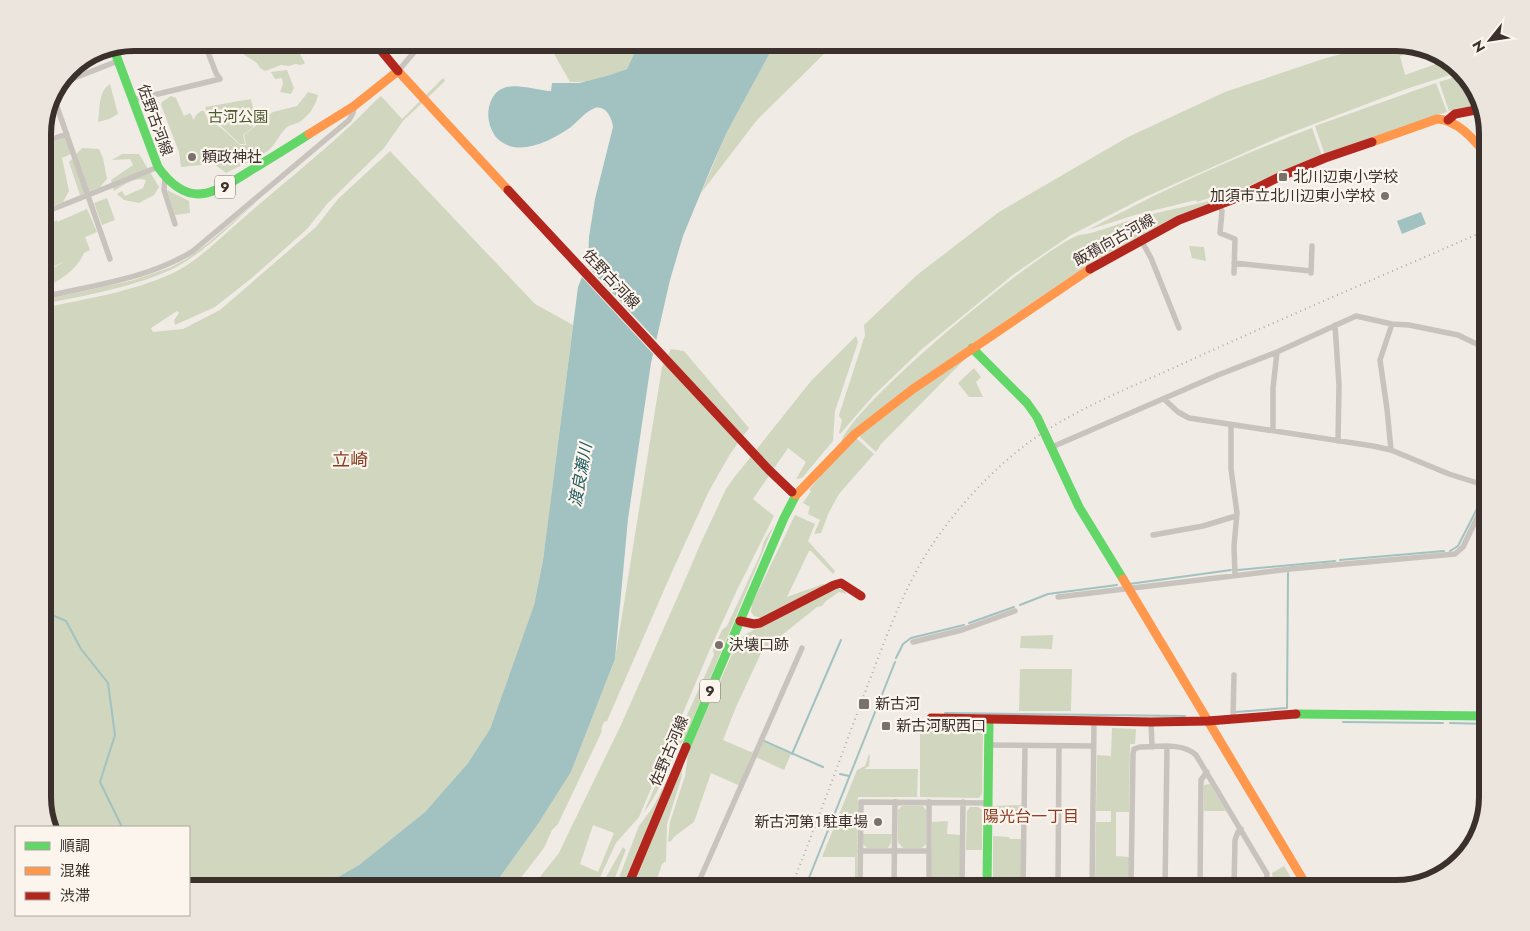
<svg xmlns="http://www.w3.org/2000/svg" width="1530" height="931" font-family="Jost,'Noto Sans JP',sans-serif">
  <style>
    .green { fill: #d1d6bf; fill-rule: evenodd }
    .water { fill: #a1c2c1 }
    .pier { fill: #f0ebe5 }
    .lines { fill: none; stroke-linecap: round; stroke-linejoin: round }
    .stream { stroke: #a1c2c1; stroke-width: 2 }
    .street { stroke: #c9c3be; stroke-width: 5.5 }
    .fast { stroke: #63d668; stroke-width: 9 }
    .slow { stroke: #ff974d; stroke-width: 9 }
    .jam { stroke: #b3261e; stroke-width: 9 }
    .rail { stroke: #b1aca8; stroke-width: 2; stroke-dasharray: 1 4; stroke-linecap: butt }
    .poi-dot { fill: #7a716c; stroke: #fbf5ee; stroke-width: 2 }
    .labels { text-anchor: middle; stroke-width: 4.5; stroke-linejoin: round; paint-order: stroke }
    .shield { fill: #fbf5ee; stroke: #756b66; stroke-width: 1 }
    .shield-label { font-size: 14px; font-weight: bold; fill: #3b302b }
    .park-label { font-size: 15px; fill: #4a5a2e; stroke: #fbf5ee }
    .street-label { font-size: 15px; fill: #3b302b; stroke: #fbf5ee }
    .poi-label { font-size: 15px; fill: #3b302b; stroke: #fbf5ee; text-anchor: start }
    .water-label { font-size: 16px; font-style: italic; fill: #1f5a5e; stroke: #fbf5ee }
    .neighbourhood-label { font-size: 16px; fill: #8c3b22; stroke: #fbf5ee }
    .quarter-label { font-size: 18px; fill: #8c3b22; stroke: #fbf5ee }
    .rim { fill: none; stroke: #3b302b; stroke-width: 6 }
  </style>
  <rect width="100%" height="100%" fill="#f0ebe5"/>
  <!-- green -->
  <path class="green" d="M1385,42L1396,43L1419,49L1400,56L1405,75L1447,60L1459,72L1406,89L1280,137L1143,198L1071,235L1014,274L922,349L874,395L840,434L839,433L842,420L839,416L840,412L865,335L864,325L917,275L999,212L1128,137L1225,92L1323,59Z
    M246,43H294L305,63L301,65L295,64L289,66L281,65L265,71L260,68L257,63L243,54Z
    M548,43H639L627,69C610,76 589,83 570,82Z
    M781,43H835L757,120L701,193L727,132L772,49Z
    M287,70L294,88L291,94L280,92L283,84L282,78L275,79L271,72Z
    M1462,75L1475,88L1480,106L1449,111L1439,82Z
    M443,78L445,81L403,121L384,148L327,204L307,229L253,277L215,307L175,325L174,320L179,313L177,311L151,328L153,332L183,329L220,310L316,227L338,199L390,151L535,304L573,325L543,560L534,605L490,729L468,763L425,812L359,865L319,888H189V827H50L43,803V308C85,299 131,292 171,274C197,262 218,240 240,221C276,189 316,158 351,125C362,115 370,105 381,96L402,119Z
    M1436,83L1447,112L1325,155L1315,126Z
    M110,84L118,114L109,119L98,122C100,110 98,91 110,84Z
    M308,92L318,95C315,107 309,116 298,123C294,124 290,125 287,127C274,140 274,154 252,157V160L226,173L206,158L201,165L181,167L179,152L161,105L162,102L171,96L176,98L184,116L190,113L194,120L196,115L201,111H204L210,124L214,123L225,131L240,145H246L244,135L273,112L297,106Z
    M251,99L256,121L252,128L243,135L245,144H240L219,124L211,122L205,107Z
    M1312,128L1322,156L1294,166L1231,194H1221L1197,202L1196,200L1192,201L1135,215L1088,230C1160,191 1235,157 1312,128Z
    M65,137L71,154L62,158L69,191L63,202L49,207L47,202L43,201V165L47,159L43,145Z
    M82,148L99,149L103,158L107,179L100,187L80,195L69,162Z
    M122,154H139L159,187L154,195L139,203L124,200L117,194L122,191L125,196L143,188L146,180C134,177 124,185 114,191L111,180L133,165L130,159L112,160Z
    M167,190L189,201L190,213L175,215Z
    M107,198L115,220L102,225L94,203Z
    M261,198C237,219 213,244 185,262C151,284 83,296 43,304V300L134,280L169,268L186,259L207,244Z
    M1222,198L1224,199L1067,279L926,375L841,443C849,407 1041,248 1079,235C1084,234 1089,234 1094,232C1109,228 1123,222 1137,218C1166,210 1194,205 1222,198Z
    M87,209L97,232L85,237L90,250L84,253C77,270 59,281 43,289V273L66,261L43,271V228L57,220V222Z
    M1189,246L1204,247L1206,261L1192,258Z
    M856,336L858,342L835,411L833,441L802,478L796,479L806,462L788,448L753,499L774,516L737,590L710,649L639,817L616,843L595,888H531L559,853L566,838L621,725L700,546L685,577L726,489L733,479L811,381ZM593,825L614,833L598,872L580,864Z
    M671,349L684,351L749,428L730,454L709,491L671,574L607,721L604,722L601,729L602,731L558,824L552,830L544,848L513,888H492L538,824L571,772L615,659L662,367Z
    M967,357L881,444L876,452L859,436L930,381Z
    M974,368L981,377L976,382L983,397H969L958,383Z
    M856,438L874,454L839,494L829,512L821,533L814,534L820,520L808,514L810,507L803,503L811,491L809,490L834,460Z
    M795,515L815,524L808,541L835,571L833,574L811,551H809L787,597L823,584L825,585L761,618L754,616L751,612L752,604Z
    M774,525L685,738C667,759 662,791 644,812C666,759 691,708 714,655L713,650L722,630L727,626L760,555L764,541Z
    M836,588L844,590L847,594L839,592L826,601L822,606L817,607L762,651L736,707L723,740L751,752L753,751L740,784L738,785L711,773L694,822L675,836L671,841L668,842L670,822L685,776L688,753L738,641L746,634Z
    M1053,635L1052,649L1020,648L1021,636Z
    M1020,669H1072L1071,711H1019Z
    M924,727L980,728L983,731L982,794L979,798L920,797V730Z
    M1112,728L1136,729L1135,744H1130L1129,812H1116V856L1129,857V888H1095L1096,822H1111V811H1096L1097,755L1111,756Z
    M763,742L791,754L784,770L756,757Z
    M869,754L870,756L869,766L864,769H918L917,797H858L857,888H855V857H822L857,770L865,766Z
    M675,764L624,888H615L639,826L653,807Z
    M683,764L681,779L667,824L666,861L662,864L654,888H632L649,842Z
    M1210,784L1226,811H1204V785Z
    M1021,805V811H993V806Z
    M902,806H923L926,810V844L922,848H903L898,842V810Z
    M970,807H978L982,810V850H966L967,811Z
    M948,821L947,834L961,835L960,888H931L932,822Z
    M863,834H892L891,843L888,848H867L863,844Z
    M993,836L1009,837L1010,839H1021V878H1008V881H993Z
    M623,847L626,850L625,852L611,888H600Z
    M1284,866L1297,888H1274L1272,873Z"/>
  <!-- water -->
  <path class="water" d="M639,43H781L772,49L727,132L711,168L683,236L670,280L651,363L628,519L615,659L571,772L538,824L492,888H319L359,865L425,812L468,763L490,729L534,605L543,560L578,287L588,262L589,237L595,199L613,127C612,118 606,105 595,108C586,111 578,121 571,127C551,141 515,160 495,136C489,127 487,117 489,107C497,74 529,90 551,91L552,83H579L607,76L627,69Z
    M1421,212L1426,224L1402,234L1397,221Z"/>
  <!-- pier -->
  <path class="pier" d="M585,263L658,342L655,356L580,275Z"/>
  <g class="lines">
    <!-- stream -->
    <path class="stream" d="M1450,551L1458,546L1486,491
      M1340,560L1444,551
      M1238,570L1335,561
      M1129,584L1231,570
      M1020,605L1048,594L1117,585
      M43,611L66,621L81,649L108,683L115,735L100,782L122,827
      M969,623L1014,607
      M896,658L903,644L911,638L964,625
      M1236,712L1287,708L1288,573
      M945,713L1185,716
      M1343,722L1443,723
      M1450,723L1487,724
      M764,741L823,767
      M792,754L841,640
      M840,774L849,776
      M805,888L895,662"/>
    <!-- street -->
    <path class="street" d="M398,71L423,42
      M64,82L118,61
      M133,100L220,79L216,73L204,42
      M55,101L110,259
      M43,142L67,134
      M165,177L164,190L175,224
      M1219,205L1222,211L1220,233L1235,239L1234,273
      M48,211L158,167
      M1141,240L1151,258L1179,328
      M1234,263L1311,271
      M1311,273L1312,246
      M43,297C94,285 148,279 193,251L349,120L353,113L354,106
      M1335,325L1339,385L1338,441
      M1164,399L1178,412L1189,418L1373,446L1391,450L1449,474L1487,486
      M1231,425V469L1237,513L1234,546L1235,575
      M1273,430V388L1277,352
      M1052,447L1218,375L1277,352L1356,316L1392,324L1409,325L1458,335L1487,349
      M1391,450L1387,409L1380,360L1392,324
      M1153,535L1203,526L1236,516
      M1058,597L1290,569L1455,554L1463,547L1487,497
      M913,642L962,630L1015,611
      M1233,718L1234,675
      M1151,722L1152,747
      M989,745L1093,746
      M860,851H929
      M696,888L802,648
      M860,888L861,802L988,803
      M894,888L895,802
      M929,888V802
      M962,888L963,802
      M1023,888L1025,746
      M1058,888L1059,746
      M1092,888L1094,720
      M1131,888L1133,754L1134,749L1140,747C1158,747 1182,742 1196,755L1267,874V888
      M1165,888L1167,747
      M1200,888L1201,780L1207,772
      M1234,888L1235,840L1238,832L1241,829"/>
    <!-- fast -->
    <path class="fast" d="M113,47L158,167C190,212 216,192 253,169C272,157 291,146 309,134
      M972,348L1027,403L1037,417L1079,507L1123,579
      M1296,714L1487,716
      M686,747L784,518L796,495L792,492
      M987,888L989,719"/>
    <!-- slow -->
    <path class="slow" d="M309,134L354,106L398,71L508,190
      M1372,142L1437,119C1458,120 1474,140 1487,155
      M796,495L855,434L913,389L1090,269
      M1123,579L1308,888"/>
    <!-- jam -->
    <path class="jam" d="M374,42L398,71
      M1448,120L1455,114L1481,109
      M508,190L769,470L792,492
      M1090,269L1179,220L1234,199L1279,177L1325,158L1372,142
      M740,621L754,624L760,623L834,585L841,583L861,596
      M931,718L1151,722L1208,721L1296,714
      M627,888L686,747"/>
    <!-- rail -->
    <path class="rail" d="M791,888C817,822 842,754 867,687C884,643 900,597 925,556C952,513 987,474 1028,443C1074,409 1130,388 1182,364C1283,318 1386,274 1487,230"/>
  </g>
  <!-- markers -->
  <g class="poi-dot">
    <circle cx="192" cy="157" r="5"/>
    <rect x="1278" y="172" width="10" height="10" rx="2.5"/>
    <circle cx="1385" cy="196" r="5"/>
    <circle cx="719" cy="645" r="5"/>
    <rect x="858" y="698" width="12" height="12" rx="2.5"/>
    <rect x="881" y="721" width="10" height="10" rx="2.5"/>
    <circle cx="878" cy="822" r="5"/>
  </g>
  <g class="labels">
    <!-- shield labels -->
    <g class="shield">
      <rect x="215" y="175.5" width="20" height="23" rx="4"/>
      <rect x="700" y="679.5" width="20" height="23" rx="4"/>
    </g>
    <g class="shield-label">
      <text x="225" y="192">9</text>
      <text x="710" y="696">9</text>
    </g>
    <!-- park labels -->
    <g class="park-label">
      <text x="238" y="122">古河公園</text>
    </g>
    <!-- street labels -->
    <g class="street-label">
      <text transform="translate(155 120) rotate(70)" y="5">佐野古河線</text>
      <text transform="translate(1114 240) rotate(-29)" y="5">飯積向古河線</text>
      <text transform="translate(611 279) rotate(47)" y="5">佐野古河線</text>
      <text transform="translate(669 751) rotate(-67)" y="5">佐野古河線</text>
    </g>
    <!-- poi labels -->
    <g class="poi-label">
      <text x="202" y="162">頼政神社</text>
      <text x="1293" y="182">北川辺東小学校</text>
      <text x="1375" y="201" text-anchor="end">加須市立北川辺東小学校</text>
      <text x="729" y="650">決壊口跡</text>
      <text x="875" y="709">新古河</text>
      <text x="896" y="731">新古河駅西口</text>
      <text x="868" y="827" text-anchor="end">新古河第１駐車場</text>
    </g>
    <!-- water labels -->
    <g class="water-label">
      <text transform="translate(580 475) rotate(-80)" y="6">渡良瀬川</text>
    </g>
    <!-- neighbourhood labels -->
    <g class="neighbourhood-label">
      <text x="1031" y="822">陽光台一丁目</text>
    </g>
    <!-- quarter labels -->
    <g class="quarter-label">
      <text x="350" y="466">立崎</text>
    </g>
  </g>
  <!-- crop -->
  <path d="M0 0H1530V931H0ZM134 51H1396A83 83 0 0 1 1479 134V797A83 83 0 0 1 1396 880H134A83 83 0 0 1 51 797V134A83 83 0 0 1 134 51Z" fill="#ece5de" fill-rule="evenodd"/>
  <path class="rim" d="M134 51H1396A83 83 0 0 1 1479 134V797A83 83 0 0 1 1396 880H134A83 83 0 0 1 51 797V134A83 83 0 0 1 134 51Z"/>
  <!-- legend -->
  <rect x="15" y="826" width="175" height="90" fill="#fbf5ee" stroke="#aea6a0"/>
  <rect x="25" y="842" width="25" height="8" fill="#63d668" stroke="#aea6a0"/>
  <text x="60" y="851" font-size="15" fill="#3b302b">順調</text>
  <rect x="25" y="867" width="25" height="8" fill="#ff974d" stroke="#aea6a0"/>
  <text x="60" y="876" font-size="15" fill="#3b302b">混雑</text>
  <rect x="25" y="892" width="25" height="8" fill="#b3261e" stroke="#aea6a0"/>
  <text x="60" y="901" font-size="15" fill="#3b302b">渋滞</text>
  <!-- north arrow -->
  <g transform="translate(1490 40) rotate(240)" stroke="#fbf5ee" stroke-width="4" paint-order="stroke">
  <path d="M0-4L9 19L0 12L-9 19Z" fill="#3b302b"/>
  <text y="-8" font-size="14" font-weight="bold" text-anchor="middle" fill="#3b302b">N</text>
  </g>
</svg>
